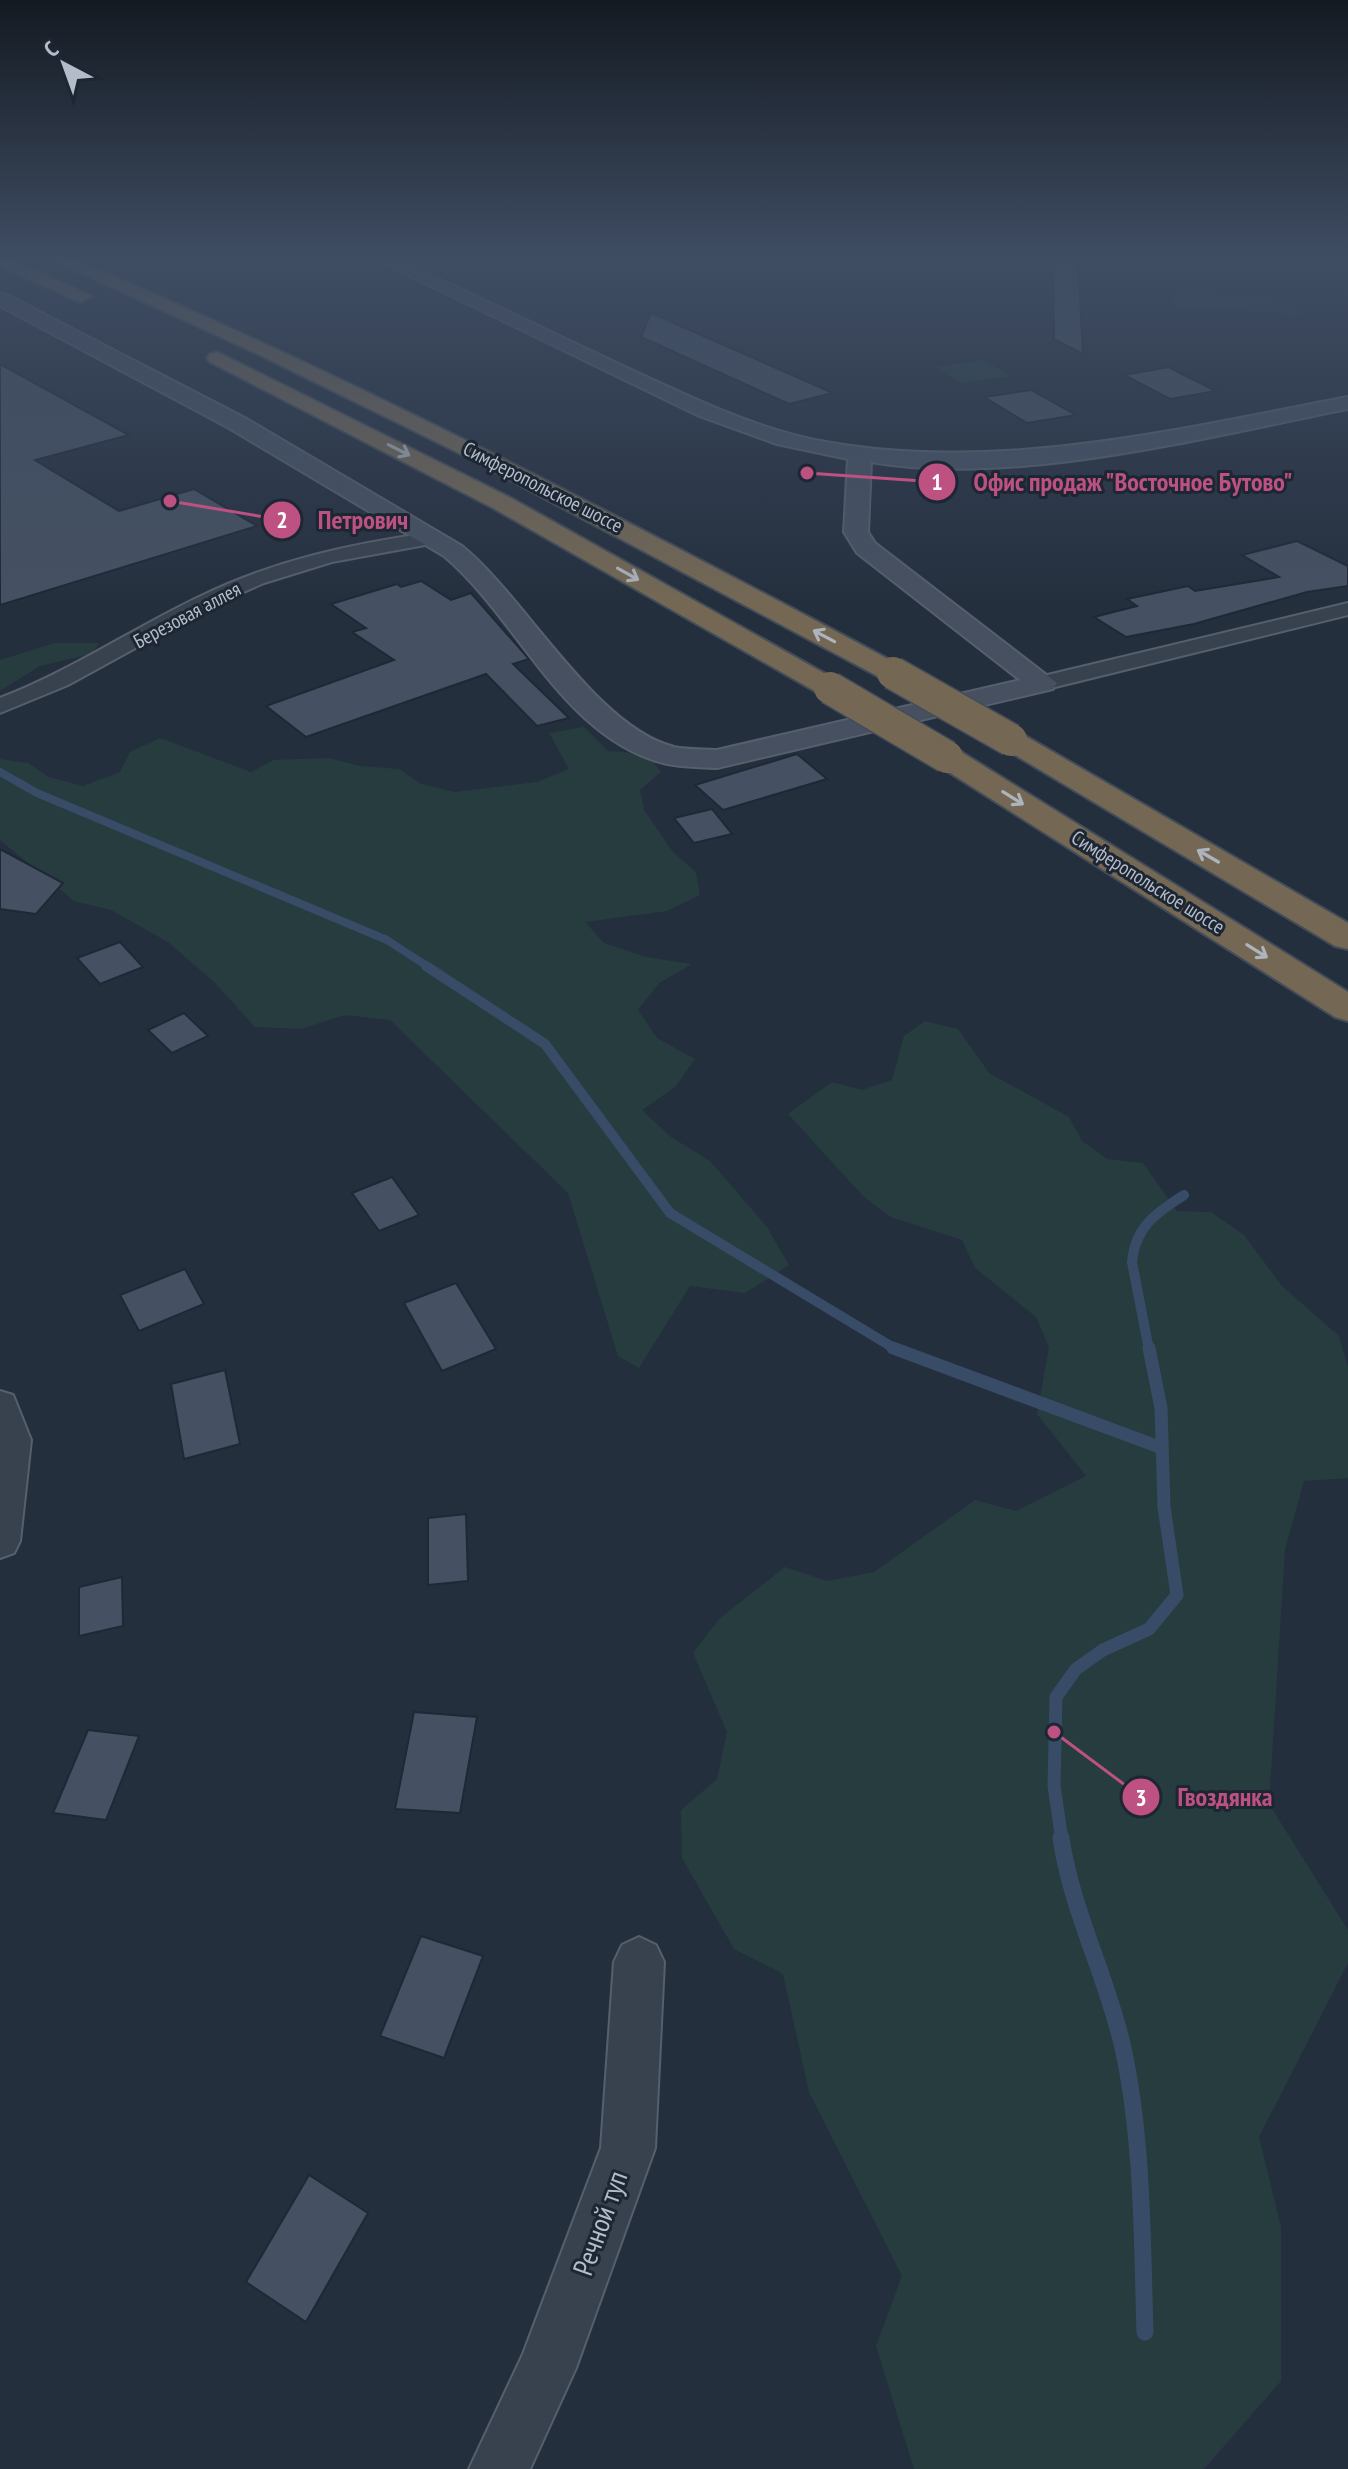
<svg xmlns="http://www.w3.org/2000/svg" width="1348" height="2469" font-family="'PT Sans Narrow',sans-serif">
  <style>
    .green { fill: #263c3f }
    .lines { fill: none; stroke-linecap: round; stroke-linejoin: round }
    .stream-far3 { stroke: #394c67; stroke-width: 8 }
    .stream-far2 { stroke: #394c67; stroke-width: 10 }
    .stream-far1 { stroke: #394c67; stroke-width: 13 }
    .stream { stroke: #394c67; stroke-width: 17 }
    .building { fill: #455162; stroke: #1f2835; stroke-width: 2 }
    .street-casing { stroke: #565f6c; stroke-width: 4 }
    .secondary-casing { stroke: #565f6c; stroke-width: 4 }
    .highway-casing { stroke: #434c59; stroke-width: 4 }
    .street { fill: #38414e; fill-rule: evenodd }
    .secondary { fill: #465061; fill-rule: evenodd }
    .highway { fill: #746855; fill-rule: evenodd }
    .highway-bridge-casing { stroke: #434c59; stroke-width: 35; stroke-linecap: butt }
    .highway-bridge { stroke: #746855; stroke-width: 32 }
    .oneway { stroke: #aeb4bd }
    .labels { text-anchor: middle; stroke-width: 6; stroke-linejoin: round; paint-order: stroke }
    .far-street-label { font-size: 20px; fill: #b4bcc9; stroke: #1d2633 }
    .near-street-label { font-size: 28px; fill: #b4bcc9; stroke: #1d2633 }
    .leader { fill: none; stroke: #bd5182; stroke-width: 3 }
    .callout-dot { fill: #bd5182; stroke: #1d2633; stroke-width: 3 }
    .mark-label { font-size: 24px; text-anchor: middle; font-weight: bold; fill: #fff }
    .callout-label { font-size: 26px; text-anchor: middle; font-weight: bold; fill: #bd5182; stroke: #1d2633; stroke-width: 6; stroke-linejoin: round; paint-order: stroke }
  </style>
  <rect width="100%" height="100%" fill="#242f3e"/>
  <!-- green -->
  <path class="green" d="M1173,294L1267,297L1304,314L1175,307Z
    M984,360L1010,376L962,383L937,367Z
    M54,643H99L92,654L40,666L0,691V660Z
    M584,727L608,751L647,754L661,772L640,790L644,810L673,852L696,872L700,895L667,911L585,922L604,943L646,957L692,964L659,983L638,1010L657,1038L695,1059L675,1087L642,1110L671,1137L710,1161L767,1227L789,1265L745,1293L690,1286L639,1368L618,1356L568,1193L390,1020L345,1015L301,1029L255,1027L214,982L168,942L111,910L74,901L0,840V759L28,763L49,777L83,786L120,772L130,752L160,738L251,772L274,760L329,758L360,766L399,769L421,784L455,792L537,782L569,769L549,733Z
    M925,1021L958,1029L989,1073L1069,1117L1082,1141L1107,1159L1143,1163L1177,1211L1211,1212L1244,1235L1282,1286L1339,1336L1348,1367V1478L1304,1481L1285,1549L1269,1804L1348,1930V1963L1259,2137L1281,2227V2381L1204,2469H914L876,2346L902,2276L809,2092L783,1974L734,1949L682,1858L681,1810L717,1779L727,1732L693,1653L719,1619L785,1567L827,1581L874,1572L975,1500L1016,1511L1086,1476L1037,1414L1049,1347L1036,1317L975,1268L962,1240L891,1217L864,1197L788,1114L832,1082L862,1090L892,1080L904,1036Z"/>
  <g class="lines">
    <!-- stream-far3 -->
    <path class="stream-far3" d="M0,772L37,793L387,940L430,968"/>
    <!-- stream-far2 -->
    <path class="stream-far2" d="M426,966L545,1044L670,1213L897,1350
      M1149,1350L1132,1262C1135,1227 1156,1213 1184,1195"/>
    <!-- stream-far1 -->
    <path class="stream-far1" d="M893,1348L1162,1448
      M1062,1840L1054,1786L1056,1697L1076,1669L1103,1650L1149,1629L1177,1595L1164,1507L1161,1408L1149,1348"/>
    <!-- stream -->
    <path class="stream" d="M1061,1838C1072,1912 1107,1976 1123,2048C1143,2140 1142,2238 1145,2332"/>
  </g>
  <!-- building -->
  <path class="building" d="M1053,257H1078L1083,354L1054,339Z
    M651,313L833,393L789,404L641,337Z
    M0,364L129,435L35,460L119,511L194,489L257,526L0,605Z
    M1169,367L1174,370L1216,391L1170,399L1124,375Z
    M1031,390L1076,415L1027,423L984,397Z
    M1297,541L1348,566V586L1307,592L1194,624L1126,637L1094,617L1137,606L1127,599L1188,586L1195,591L1279,577L1242,555Z
    M421,581L451,600L471,593L529,659L513,664L569,718L537,726L486,674L306,737L266,706L394,660L352,632L366,628L331,604L397,584L401,587Z
    M797,754L827,779L723,810L695,785Z
    M712,809L732,834L694,843L674,818Z
    M0,849L63,883L36,914L0,909Z
    M120,942L143,967L100,984L77,958Z
    M184,1013L208,1036L172,1053L148,1030Z
    M392,1177L419,1215L379,1231L352,1193Z
    M185,1269L204,1304L139,1331L120,1295Z
    M456,1283L496,1349L442,1371L404,1303Z
    M225,1370L240,1444L184,1459L171,1384Z
    M466,1514L468,1581L428,1585V1518Z
    M122,1577L123,1626L79,1636V1587Z
    M414,1712L477,1717L460,1813L395,1809Z
    M88,1730L139,1736L106,1820L53,1813Z
    M421,1936L483,1956L444,2058L380,2036Z
    M309,2175L368,2213L306,2322L246,2282Z"/>
  <g class="lines">
    <defs>
      <path id="street" d="M429,533L439,539L436,543L332,562L264,583L212,606L68,685L0,713V698C71,671 133,628 201,596C273,561 350,544 429,533Z
        M1348,603V615L1043,690L1032,683L1035,678Z
        M0,1391L13,1395L31,1440L20,1541L14,1553L0,1558Z
        M639,1937L656,1945L664,1962L655,2148L576,2368L530,2469H469L523,2354L601,2148L614,1962L622,1945Z"/>
      <path id="secondary" d="M371,257H393C470,293 546,330 623,366C684,394 748,426 815,440C993,475 1173,430 1348,397V409C1205,437 1015,487 871,462L868,532L875,543L1057,683L1053,689L717,768C694,767 671,767 650,759C557,725 516,617 444,556L229,428L0,306V293L7,295L245,418L462,546C525,597 595,727 674,747C688,750 703,749 717,750L1020,680L857,553L844,532L848,459L777,444L697,415Z"/>
      <path id="highway" d="M0,257H7L91,296L82,302L75,300L0,266Z
        M46,257H69C355,378 629,521 903,667L907,673L903,679H883L471,459L262,356Z
        M217,352L511,498L840,682L845,688L840,694H820L493,508L210,362L207,358L210,354Z
        M1011,731L1022,734L1348,923V949L1335,946L1000,746L996,740L1000,734Z
        M947,748L958,750L1348,992V1021L1335,1017L936,764L932,757L936,750Z"/>
    </defs>
    <!-- street casing -->
    <use href="#street" class="street-casing"/>
    <!-- secondary casing -->
    <use href="#secondary" class="secondary-casing"/>
    <!-- highway casing -->
    <use href="#highway" class="highway-casing"/>
    <!-- street -->
    <use href="#street" class="street"/>
    <!-- secondary -->
    <use href="#secondary" class="secondary"/>
    <!-- highway -->
    <use href="#highway" class="highway"/>
    <defs>
      <path id="highway-bridge" d="M893,673L1011,740
        M830,688L947,757"/>
    </defs>
    <!-- highway-bridge casing -->
    <use href="#highway-bridge" class="highway-bridge-casing"/>
    <!-- highway-bridge -->
    <use href="#highway-bridge" class="highway-bridge"/>
  </g>
  <!-- one-way arrows -->
  <defs><path id="oneway-shaft" d="M-6 0H5M1.5-3L5.5 0L1.5 3" fill="none" stroke-width="1.6" stroke-linecap="round" stroke-linejoin="round" transform="scale(2)"/></defs>
  <g class="oneway">
    <use href="#oneway-shaft" transform="translate(399 450) rotate(27)"/>
    <use href="#oneway-shaft" transform="translate(628 574) rotate(29)"/>
    <use href="#oneway-shaft" transform="translate(824 636) rotate(-152)"/>
    <use href="#oneway-shaft" transform="translate(1013 798) rotate(32)"/>
    <use href="#oneway-shaft" transform="translate(1208 856) rotate(-150)"/>
    <use href="#oneway-shaft" transform="translate(1257 951) rotate(32)"/>
  </g>
  <!-- sky -->
  <linearGradient id="sky" x2="0" y2="1"><stop stop-color="#141a22"/><stop offset="0.43" stop-color="#3f4d63"/><stop offset="1" stop-color="#3f4d63" stop-opacity="0"/></linearGradient>
  <rect width="1348" height="602" fill="url(#sky)"/>
  <g class="labels">
    <!-- far-street labels -->
    <g class="far-street-label">
      <text transform="translate(543 487) rotate(27)" y="7">Симферопольское шоссе</text>
      <text transform="translate(187 615) rotate(-28)" y="7">Березовая аллея</text>
      <text transform="translate(1148 882) rotate(32)" y="7">Симферопольское шоссе</text>
    </g>
    <!-- near-street labels -->
    <g class="near-street-label">
      <text transform="translate(600 2223) rotate(-70)" y="10">Речной туп</text>
    </g>
  </g>
  <!-- callouts -->
  <path class="leader" d="M807 473L937 482M170 501L282 520M1054 1732L1141 1797"/>
  <g class="callout-dot">
    <circle cx="807" cy="473" r="8"/>
    <circle cx="170" cy="501" r="8"/>
    <circle cx="1054" cy="1732" r="8"/>
    <circle cx="937" cy="482" r="20"/>
    <circle cx="282" cy="520" r="20"/>
    <circle cx="1141" cy="1797" r="20"/>
  </g>
  <g class="mark-label">
    <text x="937" y="490">1</text>
    <text x="282" y="528">2</text>
    <text x="1141" y="1806">3</text>
  </g>
  <g class="callout-label">
    <text x="1133" y="491">Офис продаж "Восточное Бутово"</text>
    <text x="363" y="529">Петрович</text>
    <text x="1225" y="1806">Гвоздянка</text>
  </g>
  <!-- north arrow -->
  <g transform="translate(64 64) rotate(319)" stroke="#1d2633" stroke-width="6" paint-order="stroke">
  <path d="M0-6L14 30L0 20L-14 30Z" fill="#b4bcc9"/>
  <text y="-12" font-size="22" font-weight="bold" text-anchor="middle" fill="#b4bcc9">С</text>
  </g>
</svg>
